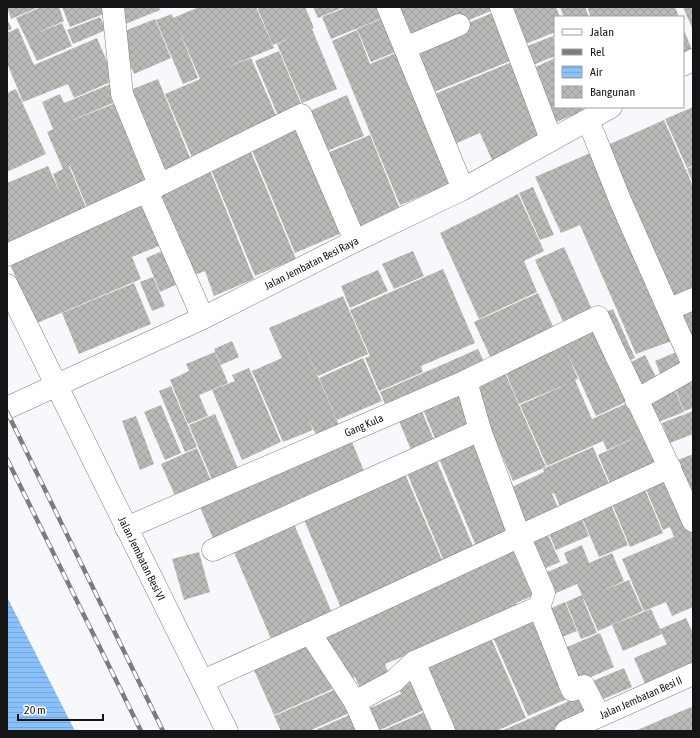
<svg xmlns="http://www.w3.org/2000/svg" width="700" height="738" font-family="'Asap Condensed',sans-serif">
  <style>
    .water { fill: url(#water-rules) }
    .building { fill: url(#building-cross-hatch) }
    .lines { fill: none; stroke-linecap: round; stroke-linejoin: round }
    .minor-casing { stroke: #7d7e81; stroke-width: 23 }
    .minor { stroke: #fff; stroke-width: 22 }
    .rail-casing { stroke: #7b7c7e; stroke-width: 4.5 }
    .rail { stroke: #fff; stroke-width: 3; stroke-dasharray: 9; stroke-linecap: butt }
    .labels { text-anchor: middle; stroke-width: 4; stroke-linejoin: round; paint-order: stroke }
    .street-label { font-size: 11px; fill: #151517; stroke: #fff }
  </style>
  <defs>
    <pattern id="water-rules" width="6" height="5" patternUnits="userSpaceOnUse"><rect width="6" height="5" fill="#8bc1fb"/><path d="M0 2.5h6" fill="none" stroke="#77a5d6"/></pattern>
    <pattern id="building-cross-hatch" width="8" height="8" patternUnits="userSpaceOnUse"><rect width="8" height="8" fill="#bbb9b6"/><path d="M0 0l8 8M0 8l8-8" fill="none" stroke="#a09e9c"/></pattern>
  </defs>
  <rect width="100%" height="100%" fill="#f7f8fc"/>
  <!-- water -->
  <path class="water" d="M7,597L75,731H8Z"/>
  <!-- building -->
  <path class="building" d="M7,7H39L11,19Z
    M41,7H59L64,21L32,35L62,23L72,46L37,61L16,18Z
    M62,7H107L109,12L70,27Z
    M116,7H159L160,10L123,25Z
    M199,7H256L274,48L222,69L251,58L279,122L194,162L165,94L200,79L178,27L198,78L183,84L156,20L172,14L173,18Z
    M257,7H305L314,28L312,29L337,89L302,103L277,44L292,37L273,45Z
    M313,7H344L318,18Z
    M347,7H386L390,15L331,39L322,17Z
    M393,7H500L410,45Z
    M505,7H556L560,17H555V32L521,46Z
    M560,7H585L589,17H564Z
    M587,7H675L679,17H591Z
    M683,7H693V30Z
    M497,11L517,58L427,95L408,48Z
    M389,16L403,49L371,62L357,29Z
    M100,17L106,30L73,44L67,30Z
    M7,19L12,29L7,31Z
    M155,19L171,58L134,74L117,34Z
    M18,28L34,65L97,38L115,80L74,98L68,84L23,102L7,63V33Z
    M683,28L693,52L683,61Z
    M357,30L370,64L401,51L455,182L400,205L332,41Z
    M553,36L555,56L528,67L520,49Z
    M279,51L303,108L279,118L255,61Z
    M555,58V107H582L583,111L549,125L527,71Z
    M512,62L544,138L492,160L480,133L450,146L430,96Z
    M158,79L193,165L161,178L125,92Z
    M113,83L120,100L63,124L121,101L154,185L89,212L70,166H69L89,215L7,251V183L48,166L60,193L53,174L63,169L47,132L53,129L42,102L60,94L64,103Z
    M16,89L46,154L7,172V93Z
    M347,95L364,136L327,151L310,111Z
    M693,107V165L687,168L665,119Z
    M664,120L693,186V296L670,307L601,148Z
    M298,121L344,232L295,253L249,143Z
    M370,135L402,214L355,234L322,155Z
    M248,145L296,259L255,276L208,162Z
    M597,150L677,339L636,354L580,225L561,233L535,177Z
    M693,166V183L687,169Z
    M209,168L254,279L214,296L205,271L187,278L151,192Z
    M533,187L554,235L540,240L519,193Z
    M518,194L544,251L524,261L537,292L479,319L440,233Z
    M144,197L164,244L132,257L141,279L35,324L8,259Z
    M564,247L594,314L565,326L535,260Z
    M167,249L180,283L160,292L146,258Z
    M413,251L424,276L394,289L382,264Z
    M443,269L475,343L421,366L423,372L379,391L365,358L370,356L350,310Z
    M378,270L388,291L350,308L341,286Z
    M153,277L165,306L152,311L140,282Z
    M134,283L151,324L79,354L62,313Z
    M538,293L557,335L493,363L474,322Z
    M343,296L368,354L318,376L301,338L342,432L319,442L308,417L313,430L283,442L252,371L282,358L269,328Z
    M693,303V357L674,312Z
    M613,309L635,358L622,363L601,314Z
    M598,323L632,399L596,416L561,339Z
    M562,340L578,379L575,380L592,419L632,401L642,435L658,470L613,490L598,455L641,435L607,450L603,441L547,466L520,405L572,382L519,404L503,366Z
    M232,341L239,357L221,365L214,349Z
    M478,349L486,366L387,409L380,392Z
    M681,350L688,369L663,380L655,361Z
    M215,352L228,383L199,395L208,416L188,424L170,380L189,371L186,364Z
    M645,355L659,383L637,394L623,366Z
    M363,358L382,401L337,420L319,378Z
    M249,368L281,442L242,460L212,390L235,381L232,375Z
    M505,373L546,467L513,481L472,387Z
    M693,375V408L684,411L673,383Z
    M673,385L684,412L651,425L641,399Z
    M171,386L197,447L185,452L159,391Z
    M461,391L476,426L437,443L422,407Z
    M161,405L181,453L165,460L144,412Z
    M420,407L437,447L414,457L397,416Z
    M693,411V434L670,443L662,423Z
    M215,414L239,471L213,482L189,425Z
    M136,416L154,464L140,470L122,421Z
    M350,437L366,476L214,541L198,502Z
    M478,440L519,536L479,553L438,456Z
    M593,447L613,493L564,515L554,493L552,494L563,517L527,533L510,488L544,472L543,469Z
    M197,448L212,483L176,498L161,464Z
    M693,454V494L671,463Z
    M436,459L476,553L446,566L406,471Z
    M669,471L693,528V607L672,616L666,602L644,611L622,559L674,537L670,527L663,530L643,482Z
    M405,474L446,569L343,613L303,517Z
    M643,485L663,533L630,547L610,499Z
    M609,500L628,545L599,557L580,513Z
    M580,515L589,536L556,550L547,529Z
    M294,524L335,620L274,646L233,550Z
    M546,530L560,562L537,572L524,540Z
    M520,540L542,592L516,603L518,608L385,664L391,680L362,693L355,677L342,683L317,631Z
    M582,545L589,563L612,553L624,581L602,591L629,580L643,611L598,631L584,599H583L597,633L581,639L566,602L582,595L577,584L547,597L538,576L568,563L564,553Z
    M199,552L210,592L184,600L172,559Z
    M565,602L577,631L557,639L545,611Z
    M651,609L660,629L686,618L693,633V666L646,686L634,658L667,644L662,634L623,651L612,625Z
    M534,617L569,698L528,716L492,635Z
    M600,633L614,667L575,684L560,650Z
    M491,638L526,718L496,731H447L420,669Z
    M313,640L337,687L274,715L254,670Z
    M624,668L632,687L596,702L588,683Z
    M415,673L431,707L378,731L364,711L401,694L396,681Z
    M343,686L356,710L309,731H281L274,716Z
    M583,695L592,714L553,731H501Z
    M691,707L693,712V731H635Z
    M429,710L438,731H381L388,728Z
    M356,712L364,731H313L320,728Z"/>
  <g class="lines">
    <defs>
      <g id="minor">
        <path d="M113,7L122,94L159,184"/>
        <path d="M388,7L463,189"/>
        <path d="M501,7L551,139"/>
        <path d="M405,48L459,25"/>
        <path d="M683,65L693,60"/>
        <path d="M588,120L620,200L693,365"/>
        <path d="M147,191L203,318"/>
        <path d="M7,255L147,191L301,115L355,241"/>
        <path id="s1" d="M7,285L227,731"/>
        <path d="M670,309L693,299"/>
        <path d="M466,381L480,430"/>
        <path d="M636,400L693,368"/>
        <path id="s2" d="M7,408L203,318L355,241L463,189L611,107"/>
        <path id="s3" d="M126,528L466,381L598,317C629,385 664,452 693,521"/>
        <path d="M213,550L480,430L520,538L544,593L539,607L572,690L584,686L599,715"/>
        <path d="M203,681L310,633"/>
        <path d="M355,702L394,681L414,662"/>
        <path d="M368,731L355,702L310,633L670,467"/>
        <path d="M444,731L414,662L539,607"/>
        <path id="s4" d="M566,731L693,674"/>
      </g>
    </defs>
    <!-- minor casing -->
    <use href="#minor" class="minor-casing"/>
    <!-- minor -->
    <use href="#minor" class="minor"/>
    <defs>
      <path id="rail" d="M7,412L163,731
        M7,459L141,731"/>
    </defs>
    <!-- rail casing -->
    <use href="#rail" class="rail-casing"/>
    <!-- rail -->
    <use href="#rail" class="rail"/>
  </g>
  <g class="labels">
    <!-- street labels -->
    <g class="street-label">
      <text dy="4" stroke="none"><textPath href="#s2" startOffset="337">Jalan Jembatan Besi Raya</textPath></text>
      <text dy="4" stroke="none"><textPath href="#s3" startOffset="259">Gang Kula</textPath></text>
      <text dy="4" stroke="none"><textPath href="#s1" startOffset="305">Jalan Jembatan Besi VI</textPath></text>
      <text dy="4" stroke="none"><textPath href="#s4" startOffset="82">Jalan Jembatan Besi II</textPath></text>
    </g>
  </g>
  <!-- border -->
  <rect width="700" height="738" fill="none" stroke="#151517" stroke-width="16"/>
  <!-- legend -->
  <rect x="554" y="16" width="130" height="92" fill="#ffffff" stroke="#a1a1a2"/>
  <rect x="562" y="29" width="20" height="6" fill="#ffffff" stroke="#a1a1a2"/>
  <text x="590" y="36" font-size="12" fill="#151517">Jalan</text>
  <rect x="562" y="49" width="20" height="6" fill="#7b7c7e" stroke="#a1a1a2"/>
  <text x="590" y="56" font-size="12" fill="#151517">Rel</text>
  <rect x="562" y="66" width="20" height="12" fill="url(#water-rules)" stroke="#a1a1a2"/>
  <text x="590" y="76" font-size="12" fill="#151517">Air</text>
  <rect x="562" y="86" width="20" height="12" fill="url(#building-cross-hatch)" stroke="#a1a1a2"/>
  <text x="590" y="96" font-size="12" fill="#151517">Bangunan</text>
  <!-- scale -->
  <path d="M18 714v6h85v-6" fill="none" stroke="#151517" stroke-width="2"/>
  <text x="24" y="714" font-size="12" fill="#151517" stroke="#ffffff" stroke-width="3" paint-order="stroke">20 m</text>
</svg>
